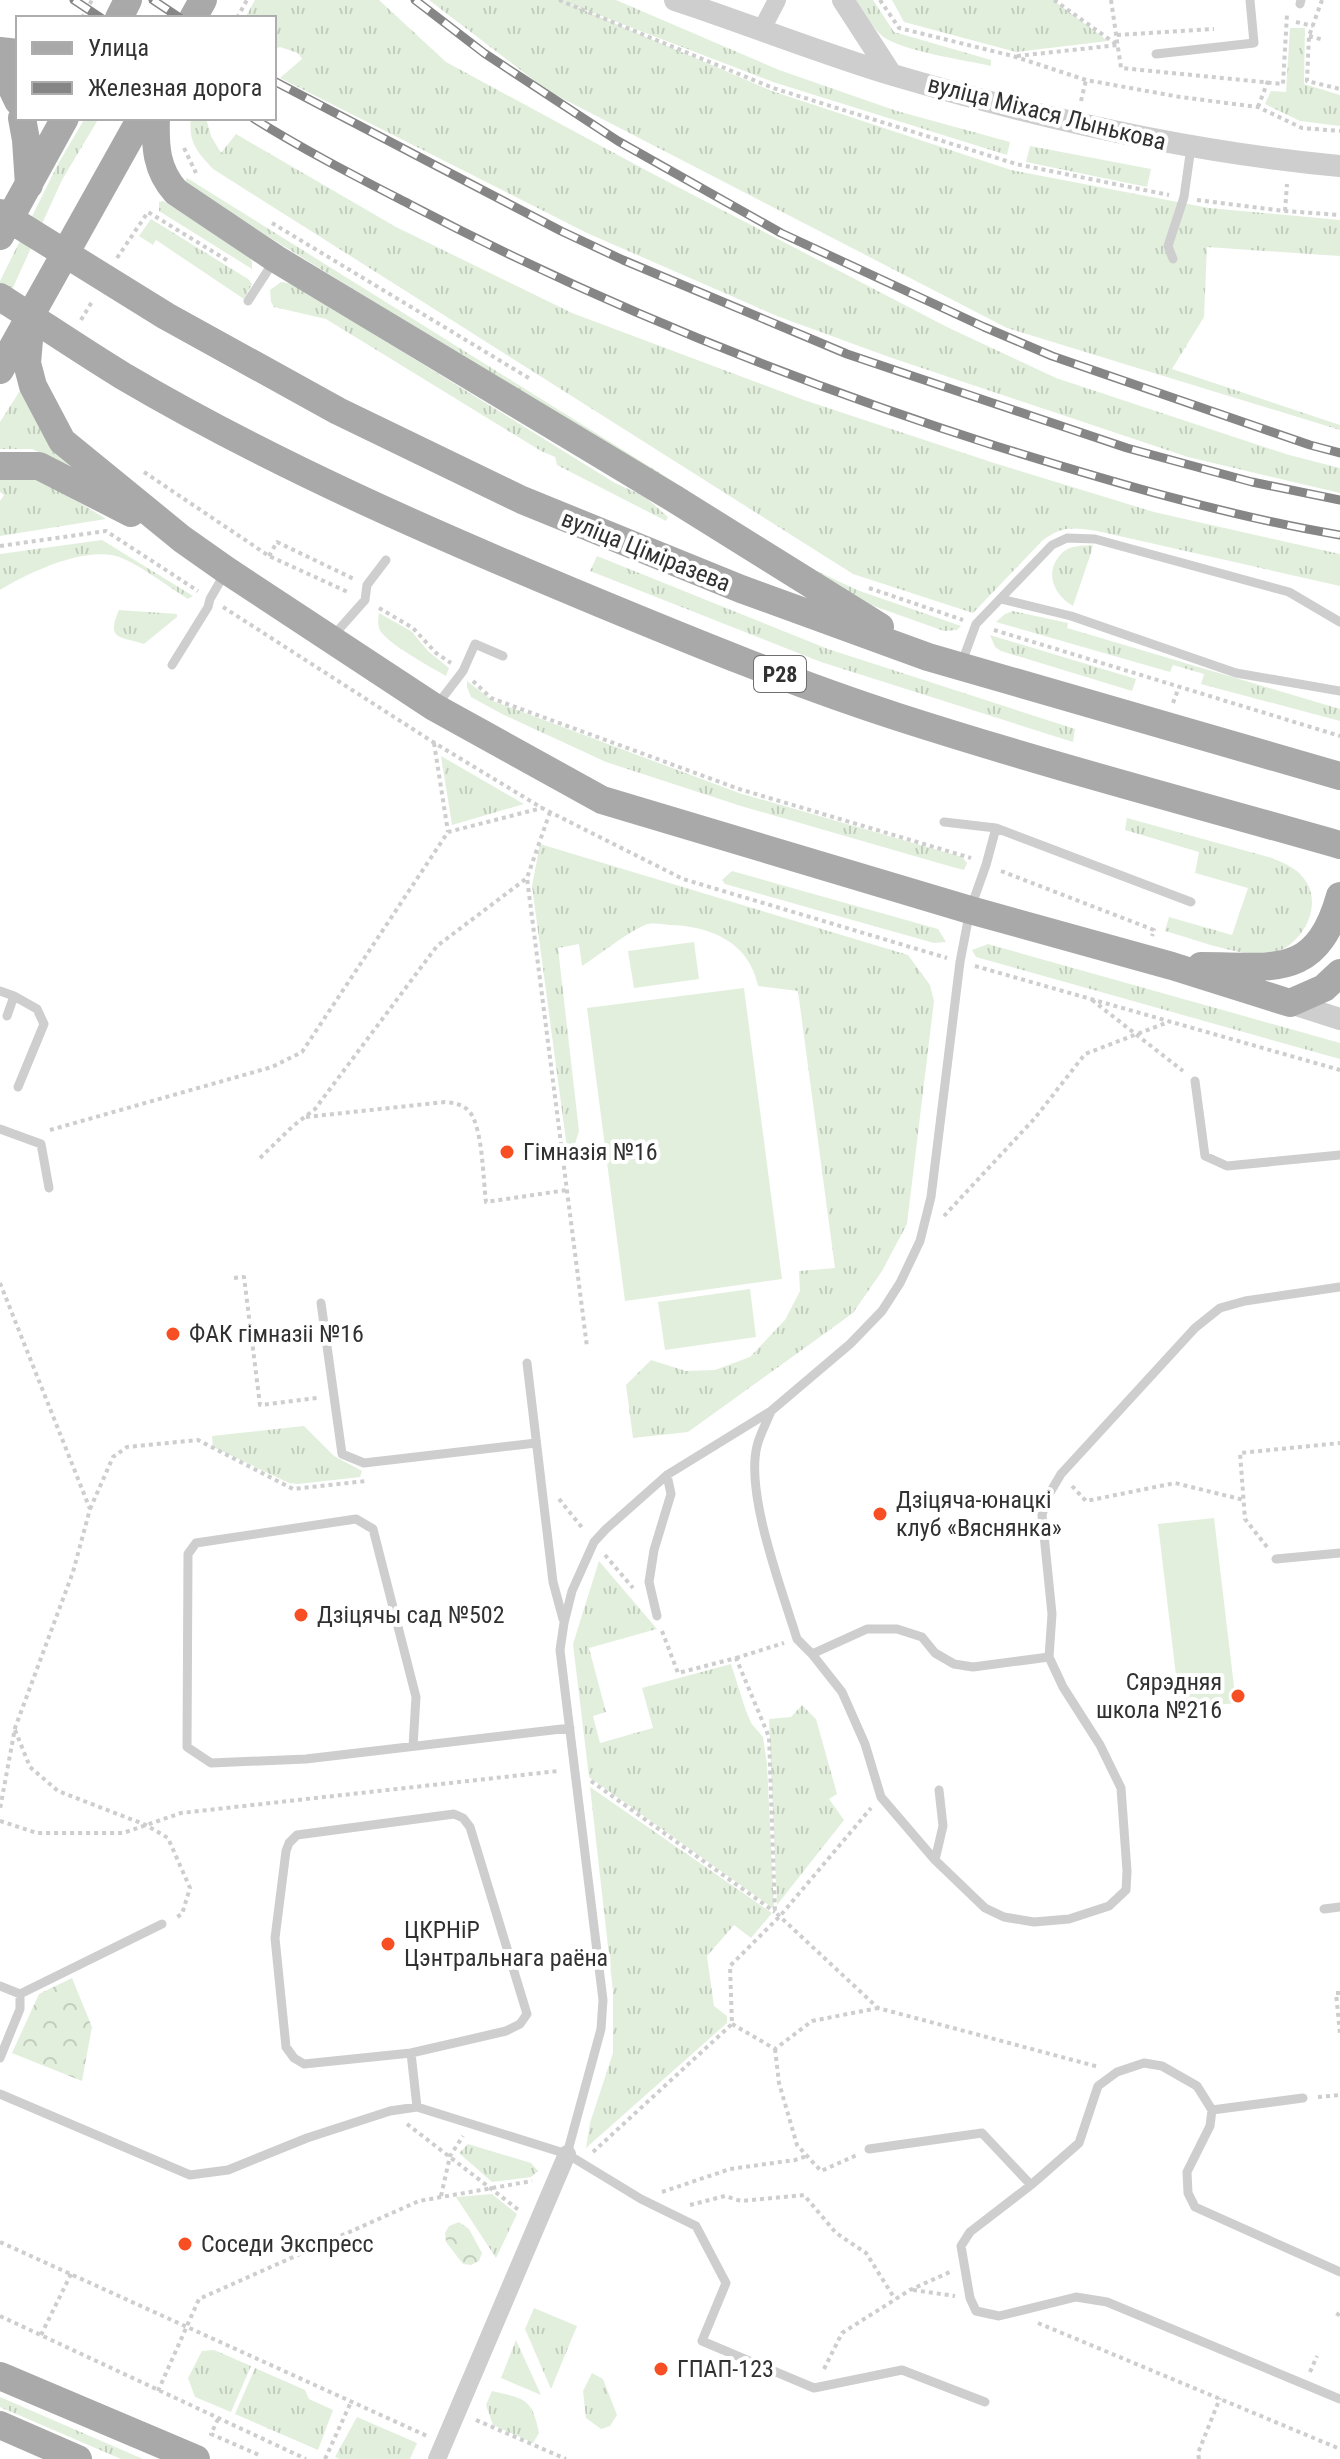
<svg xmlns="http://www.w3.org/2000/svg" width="1340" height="2459" font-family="'Roboto Condensed',sans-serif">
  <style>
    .grass { fill: url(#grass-tufts) }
    .park { fill: url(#park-crowns) }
    .garden { fill: #e2efdd }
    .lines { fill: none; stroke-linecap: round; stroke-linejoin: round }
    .path { stroke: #cecece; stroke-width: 4; stroke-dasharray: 4 4; stroke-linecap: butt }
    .service { stroke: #cecece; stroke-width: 9 }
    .minor { stroke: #cecece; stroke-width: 18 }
    .tertiary { stroke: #cecece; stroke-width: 22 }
    .primary { stroke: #a9a9a9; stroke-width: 28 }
    .rail-casing { stroke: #868686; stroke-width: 9 }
    .rail { stroke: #fff; stroke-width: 6; stroke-dasharray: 18; stroke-linecap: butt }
    .poi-dot { fill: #f74f23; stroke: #fff; stroke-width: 3 }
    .labels { text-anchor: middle; stroke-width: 8; stroke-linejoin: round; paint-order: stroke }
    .shield { fill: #fff; stroke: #6f6f6f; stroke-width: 2 }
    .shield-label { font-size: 22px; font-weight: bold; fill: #313131 }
    .street-label { font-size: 24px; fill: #313131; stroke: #fff }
    .poi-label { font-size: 24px; fill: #313131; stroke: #fff; text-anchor: start }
  </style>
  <defs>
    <pattern id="grass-tufts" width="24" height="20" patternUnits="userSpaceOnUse" patternTransform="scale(2)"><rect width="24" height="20" fill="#e2efdd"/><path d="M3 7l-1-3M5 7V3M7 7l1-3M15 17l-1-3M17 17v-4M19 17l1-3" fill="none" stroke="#c2cdbe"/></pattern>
    <pattern id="park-crowns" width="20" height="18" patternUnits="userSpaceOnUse" patternTransform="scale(2)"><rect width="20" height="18" fill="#e2efdd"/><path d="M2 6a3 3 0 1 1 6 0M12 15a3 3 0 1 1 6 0" fill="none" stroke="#c2cdbe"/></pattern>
  </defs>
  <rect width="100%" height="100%" fill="#fff"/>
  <!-- grass -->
  <path class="grass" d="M255,0H379L446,62L653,174L947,327L1056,378L1289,455L1340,468V493L1188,457L889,357L777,316L587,233L280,78L302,59L298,53L280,47L274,49V18H245Z
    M429,0H616L779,70L897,111L1010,142L1007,155L776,83L565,2L772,91L1011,170L1209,208L1340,220V256L1207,247L1204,317L1172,369L1340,425V430L1007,328L548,91Z
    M856,0H873L894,32L991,60V66C965,60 901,51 882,36C871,26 864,12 856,0Z
    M892,0H1053L1108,41L1016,52L904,22Z
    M1290,28H1305L1304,84L1340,95V126L1300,121L1265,104L1271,91L1286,92Z
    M85,118H99L62,180L0,316V281L58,164Z
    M191,118H206L211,136L221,153L236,134L396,227L572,313L804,400L994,463L1154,512L1340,554V586L1097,531C1073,528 1063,525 1042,541L973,613L853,574L213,169C197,152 188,142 191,118Z
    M1030,146L1151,169L1147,187L1026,162Z
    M187,178L817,571L857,590L961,626L957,630L944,631L857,600L183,184Z
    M163,201L247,253L252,262V269L159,211V202Z
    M151,219L248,279L252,284L244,299L156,240L153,245L139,236Z
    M281,282L293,284L615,483L644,496L668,517L666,521L557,465L555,457L541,451L326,319L274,307L271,302L270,290Z
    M23,386L77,470L32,449H0V422Z
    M0,474H34L106,519L0,536V501L4,495L0,492Z
    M102,540L193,596L188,599C169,587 144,568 124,559C90,543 30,572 0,590V554Z
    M1093,545L1091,553L1073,606C1054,595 1043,572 1062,553C1070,545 1082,546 1093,545Z
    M597,556L828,649L1075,729L1073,742L821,662L590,571Z
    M119,610L177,614V617L144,644C119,636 106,640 119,610Z
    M1013,611L1068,623L1067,628L1340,709V721L1201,684L1204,674L1173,665L1170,672L996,622L1005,614Z
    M379,613L411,631L428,651L449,668L446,676C429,666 392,646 381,632C377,626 378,620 379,613Z
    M990,635L1136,679L1132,691L1001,651L995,647Z
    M467,681L493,701L739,793L962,857L967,863L964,870L949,866L741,806L606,762L502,714L471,697L467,687Z
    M441,756L524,804L452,825Z
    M1127,818L1272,858C1286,864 1299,869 1307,883C1323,911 1298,950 1268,954C1244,958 1190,938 1165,931L1169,917L1232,935L1248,888L1195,873L1199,852L1125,830Z
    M540,844L908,955L930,985L934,1001L907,1224L882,1271L853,1313L688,1432L633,1438L626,1385L651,1360L686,1371L715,1370L750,1357L785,1320L800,1291L799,1271L835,1268L798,991L758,986C749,942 711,926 669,925C662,924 652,922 645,925C623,935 602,953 582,966L579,944L558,948L579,1131L569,1163L532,886Z
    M732,871L938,929L946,942L934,943L725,884L722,880Z
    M988,944L1340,1043V1059L976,957L972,950Z
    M304,1426L334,1456L362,1471L360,1477L298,1484L289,1483L213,1447L212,1436Z
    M599,1561L657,1629L589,1648L606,1712L593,1716L600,1743L653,1728L642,1688L731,1664L745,1708L751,1723L763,1737L767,1764L774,1909L589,1777L573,1644Z
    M802,1705L816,1719L837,1794L829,1799L844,1820L777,1905L769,1719L791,1717Z
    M590,1787L772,1913L751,1938L734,1925L707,1956L714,2006L727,2016V2023L586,2148L590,2123L613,2053V1991Z
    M468,2144L531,2163L538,2171L531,2177L492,2182L459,2153Z
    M492,2194L517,2214L496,2258L456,2197Z
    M534,2308L577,2326L551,2389L525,2329Z
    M516,2340L541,2395L501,2378Z
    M214,2350L251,2366L231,2412L195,2397L188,2378L202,2351Z
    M255,2368L305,2390L309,2399L333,2410L318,2450L235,2414Z
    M592,2373L603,2379L617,2415L610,2426L601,2429L586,2418L583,2391Z
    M492,2391C525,2399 532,2398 539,2433L533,2443L493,2425L486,2405Z
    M0,2397L143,2459H121L0,2407Z
    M357,2417L417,2443L410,2459H340L335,2457Z"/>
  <!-- park -->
  <path class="park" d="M72,1978L92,2027L82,2081L12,2053L39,1994Z
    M459,2222L469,2229L482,2253L479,2261L471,2265L463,2264L446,2242L445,2233L449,2226Z"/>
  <!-- garden -->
  <path class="garden" d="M694,942L699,979L634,988L628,951Z
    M744,988L782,1279L625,1301L587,1008Z
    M750,1289L756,1337L665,1350L658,1302Z
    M1214,1518L1236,1703L1180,1709L1158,1524Z"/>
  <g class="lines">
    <!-- path -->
    <path class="path" d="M559,0L773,88L1016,164L1169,195
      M880,0L899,28L1013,56L1086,80L1180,97L1258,107L1302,128L1340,131
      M1054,0L1116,44
      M1111,0L1121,68L1283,84L1287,14
      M1322,0L1309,36L1307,81L1340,89
      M82,18L92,0
      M237,18L247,0
      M1296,22L1313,26
      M1117,35L1214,29
      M1309,36L1324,40
      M1017,56L1118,45
      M1081,101L1086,80
      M1258,107L1268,81
      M184,148L196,173
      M1197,200L1285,211L1340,215
      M1285,211L1287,184
      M272,223L532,380
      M117,258L148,212L230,262
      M81,320L93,300
      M144,472L269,556L350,593
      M0,546L106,531L198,591
      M269,556L277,542L354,579
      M869,588L963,620
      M223,607L433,742L542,808L683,879L947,958
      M379,608L413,628L436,653L451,663
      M994,630L1340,736
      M473,681L491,698L739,789L971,858
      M1173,703L1179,687
      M434,743L448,832
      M550,812L527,878L587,1347
      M1001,871L1154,930L1152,936
      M975,966L1340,1070
      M1092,1000L1183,1071
      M306,1117L445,1102C454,1103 462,1104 469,1111C483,1127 483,1180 486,1202L567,1190
      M50,1130L272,1067L302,1052L448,832L542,808
      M260,1158L293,1126L315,1109L437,946L527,878
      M944,1216L1035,1118L1085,1054L1171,1021
      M234,1278L244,1277L260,1405L317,1398
      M0,1283L90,1509L73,1572L15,1728L0,1809
      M1072,1486L1086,1501L1175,1483L1244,1500
      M559,1499L584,1530
      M90,1509L113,1457L127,1447L198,1440L293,1489L366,1481
      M1267,1547L1245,1519L1240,1453L1340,1443
      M605,1555L633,1588
      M662,1631L678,1673L736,1658L769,1737L775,1912L878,2008L1099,2067
      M736,1658L784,1643
      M15,1730L30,1767L58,1791L146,1825L168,1838L190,1888L182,1914L175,1918
      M591,1781L775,1912
      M0,1821L37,1833H123L181,1813L558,1771
      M1340,1993H1336L1340,2034
      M732,2024L775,2049L812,2021L878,2008
      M775,2049L779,2083L797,2145L821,2171L857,2155
      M1318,2097L1340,2095
      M407,2124L520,2211
      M593,2152L732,2024L730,1966L780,1916L871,1808
      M662,2192L730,2169L795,2160L807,2156
      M441,2196L450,2156L463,2136
      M690,2205L725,2196L741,2201L804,2195L836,2233L866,2253L895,2299
      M0,2242L427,2436
      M913,2290L955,2296
      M0,2316L306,2459
      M1337,2316L1340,2311
      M1038,2323L1340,2449
      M41,2335L71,2274
      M824,2369L842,2333L910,2290L952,2271
      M1310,2372L1317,2356
      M158,2391L199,2299L419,2201L532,2181
      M218,2419L211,2434L259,2455
      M476,2420L566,2459
      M325,2459L351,2402
      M1199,2459L1198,2453L1220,2398"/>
    <!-- service -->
    <path class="service" d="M1300,4L1301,0
      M1156,54L1254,43L1250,0
      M1173,259L1168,246L1184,197L1191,147
      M248,301L274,261
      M1001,599L1071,616L1236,673L1340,691
      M333,636L365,600L367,585L386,560
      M962,662L976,624L1052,545L1067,538L1095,539L1289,592L1340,622
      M172,665L208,607L210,599L225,573
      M437,705L463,671L475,644L503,656
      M996,828L1191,902
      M0,991L14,996L7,1016
      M14,996L37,1009L44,1024L18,1087
      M1195,1081L1205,1156L1227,1166L1340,1155
      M0,1129L41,1144L49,1188
      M321,1303L342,1454L364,1463L536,1443
      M527,1363L553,1582L563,1619
      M771,1411C767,1422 760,1434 757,1446C745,1494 782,1590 797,1639L812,1654L842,1692L865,1744L881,1797L935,1860L985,1908L1004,1917L1034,1922L1069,1919L1109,1906L1126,1890L1127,1871L1121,1788L1100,1745L1063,1687L1049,1657L1052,1614L1042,1515L1048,1496L1061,1474L1195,1328L1220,1308L1245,1301L1340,1287
      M1276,1559L1340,1553
      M657,1616L649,1582L654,1550L671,1494L667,1475
      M812,1654L867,1629H897L922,1637L935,1653L954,1664L973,1667L1049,1657
      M413,1746L416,1697L373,1529L356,1519L196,1543L188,1554L187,1747L211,1763L306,1759L570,1728
      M454,1814L463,1818L470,1827L527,2014L520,2024L506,2031L411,2053L304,2064L294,2058L286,2047L275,1938L286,1851L289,1843L297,1835Z
      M935,1860L943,1826L939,1790
      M1324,1909L1340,1907
      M0,1986L20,1994L162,1924
      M411,2053L417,2107
      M0,2058L20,2009V1994
      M0,2094L190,2175L228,2170L307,2138L390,2111L417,2107L567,2154L641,2199L696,2226L726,2283L702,2341L814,2388L902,2370L985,2402
      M1212,2110L1303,2098
      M869,2149L982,2133L1031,2185
      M567,2154L601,2029L603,2000L560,1650L564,1623L572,1591L594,1542L606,1529L667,1475L771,1411L850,1344L882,1311L900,1283L920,1241L931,1197L960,962L970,910L986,865L996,828L944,822
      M1340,2272L1195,2207L1188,2193L1187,2172L1210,2126L1212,2110L1197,2086L1162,2066L1144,2063L1117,2072L1098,2086L1079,2143L1031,2185L970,2232L961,2246L970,2298L976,2311L999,2316L1076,2297L1107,2302L1340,2399"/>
    <!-- minor -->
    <path class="minor" d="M762,29L777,0
      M437,2459L567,2154"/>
    <!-- tertiary -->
    <path class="tertiary" d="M675,0C748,24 820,53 893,75C1039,118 1189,152 1340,166
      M843,0L891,74
      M1290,1003L1340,1019"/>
    <!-- primary -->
    <path class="primary" d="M119,18L128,0
      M193,18L203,0
      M0,51L18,53
      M0,71L7,78L18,101
      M22,118L26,140L29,185
      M156,118C155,146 156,170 176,192L276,259L673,498L880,627
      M0,213L166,316L338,411L522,500L741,589L928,657L1340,776
      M0,236L65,118
      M0,297C41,323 82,351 123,376C274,465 436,535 597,602C696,643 796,684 898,717C1044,764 1192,803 1340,845
      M31,317L27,363L33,386L62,441L182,539L226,570L434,707L602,800L970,910L1172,966L1290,1003L1324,988L1340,973
      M0,370L141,118
      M0,466H39L131,513
      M1201,966C1274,966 1316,980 1340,896
      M0,2376L196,2459
      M0,2425L78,2459"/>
    <defs>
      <path id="rail" d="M74,0L101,18
        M153,0L180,18
        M415,0L484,53L618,141L781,233L984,327L1052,356L1310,445L1340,453
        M274,81L561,231L623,260L847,354L1127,448L1252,482L1340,500
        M253,118C304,150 357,177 411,205C598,303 795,382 996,446C1109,481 1223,515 1340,535"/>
    </defs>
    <!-- rail casing -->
    <use href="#rail" class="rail-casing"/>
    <!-- rail -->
    <use href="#rail" class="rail"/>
  </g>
  <!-- markers -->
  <g class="poi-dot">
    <circle cx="507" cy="1152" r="8"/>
    <circle cx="173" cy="1334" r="8"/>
    <circle cx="880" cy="1514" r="8"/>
    <circle cx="301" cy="1615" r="8"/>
    <circle cx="1238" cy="1696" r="8"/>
    <circle cx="388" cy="1944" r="8"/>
    <circle cx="185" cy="2244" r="8"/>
    <circle cx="661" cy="2369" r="8"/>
  </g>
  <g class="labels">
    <!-- shield labels -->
    <rect class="shield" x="754" y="656" width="52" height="36" rx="6"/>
    <g class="shield-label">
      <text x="780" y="682">Р28</text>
    </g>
    <!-- street labels -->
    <g class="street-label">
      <text transform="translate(1047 113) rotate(14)" y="8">вуліца Міхася Лынькова</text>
      <text transform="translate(646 551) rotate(22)" y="8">вуліца Ціміразева</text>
    </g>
    <!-- poi labels -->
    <g class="poi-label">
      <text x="523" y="1160">Гімназія №16</text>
      <text x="189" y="1342">ФАК гімназіі №16</text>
      <text x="896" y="1508">Дзіцяча-юнацкі<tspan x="896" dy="28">клуб «Вяснянка»</tspan></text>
      <text x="317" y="1623">Дзіцячы сад №502</text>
      <text x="1222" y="1690" text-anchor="end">Сярэдняя<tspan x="1222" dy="28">школа №216</tspan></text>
      <text x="404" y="1938">ЦКРНіР<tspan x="404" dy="28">Цэнтральнага раёна</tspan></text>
      <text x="201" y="2252">Соседи Экспресс</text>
      <text x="677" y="2377">ГПАП-123</text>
    </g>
  </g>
  <!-- legend -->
  <rect x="16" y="16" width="260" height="104" fill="#ffffff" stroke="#adadad" stroke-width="2"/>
  <rect x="32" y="42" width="40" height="12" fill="#a9a9a9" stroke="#adadad" stroke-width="2"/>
  <text x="88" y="56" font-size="24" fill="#313131">Улица</text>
  <rect x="32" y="82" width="40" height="12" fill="#868686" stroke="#adadad" stroke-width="2"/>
  <text x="88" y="96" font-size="24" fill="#313131">Железная дорога</text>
</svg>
